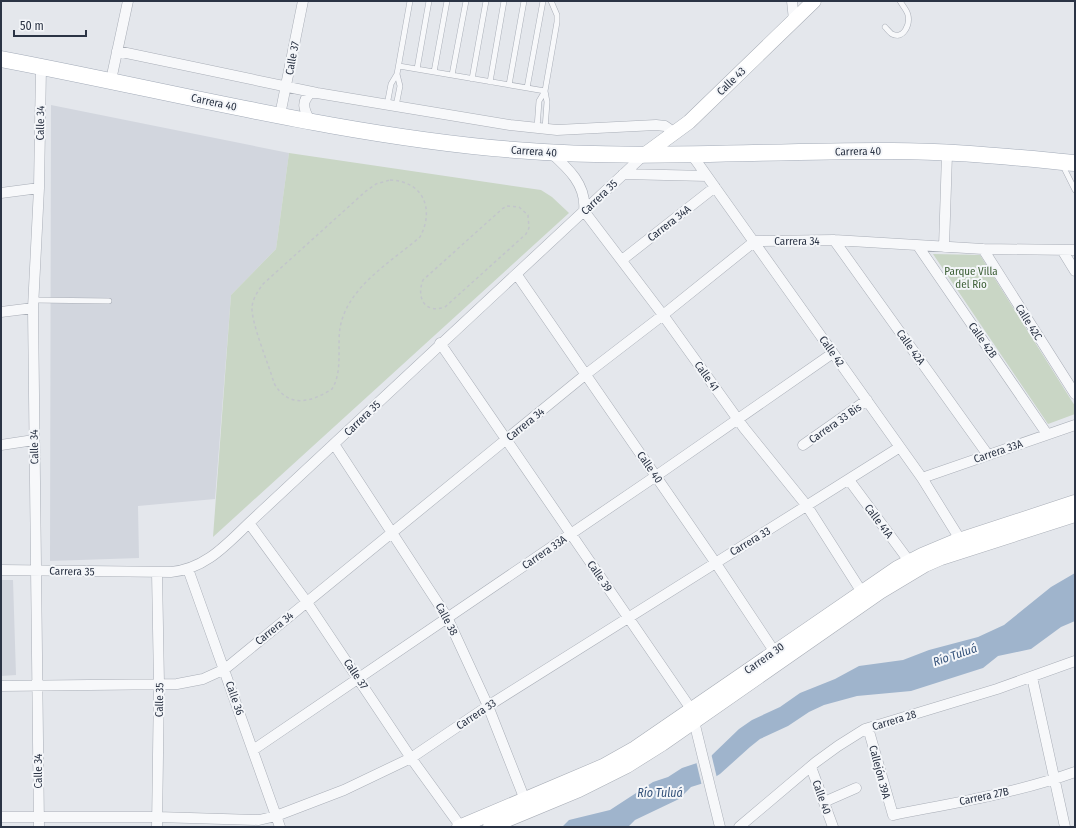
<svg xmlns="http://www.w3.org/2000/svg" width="1076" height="828" font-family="'Fira Sans Condensed',sans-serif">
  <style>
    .built { fill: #d2d6de }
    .green { fill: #c9d6c5 }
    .water { fill: #9fb4cc }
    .pier { fill: #e4e7ec }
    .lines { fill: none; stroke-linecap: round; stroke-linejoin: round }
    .lane-casing { stroke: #a9aeb7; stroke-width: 6 }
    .street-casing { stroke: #a9aeb7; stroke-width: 11 }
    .secondary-casing { stroke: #a9aeb7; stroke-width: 15 }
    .primary-casing { stroke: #a3abb8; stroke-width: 17 }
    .path { stroke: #c2c5cb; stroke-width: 1.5; stroke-dasharray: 3 3; stroke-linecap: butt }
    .lane { stroke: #f7f8fa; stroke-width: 5 }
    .street { stroke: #f7f8fa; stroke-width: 10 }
    .secondary { stroke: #fff; stroke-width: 14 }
    .primary { stroke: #fff; stroke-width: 16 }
    .labels { text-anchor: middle; stroke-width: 4; stroke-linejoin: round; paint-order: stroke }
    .street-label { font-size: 11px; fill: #2b3445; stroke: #f4f6f9 }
    .park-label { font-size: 11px; fill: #3f6138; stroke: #f4f6f9 }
    .water-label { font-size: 12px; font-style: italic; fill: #34527a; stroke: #f4f6f9 }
  </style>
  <rect width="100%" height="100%" fill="#e4e7ec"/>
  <!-- built -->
  <path class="built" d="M51,105L289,153L276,249L231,295L215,499L138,506L139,558L50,561Z
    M1,580H13L16,675L1,676Z"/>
  <!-- green -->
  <path class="green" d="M289,153L541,190L552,197L569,213L213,537L231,295L276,249Z
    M933,254L980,255L1075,406V414L1048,424Z"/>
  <!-- water -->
  <path class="water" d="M1075,573V621L1061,627L1031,649L998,656L983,668L911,691L857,696L824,705L809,712L788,726L760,739L750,747L720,774L707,782L691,787L679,799L635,820L628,827H562L569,820L610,810L653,782L668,777L682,768L700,762L711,756L739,729L752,720L780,707L800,693L835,679L859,666L903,660L929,650L978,637L1004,625L1051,587Z"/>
  <!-- pier -->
  <path class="pier" d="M711,753L717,778L702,786L696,761Z"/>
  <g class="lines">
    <defs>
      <path id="lane" d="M885,27C887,29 890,33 892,34C904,40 910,24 908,15C907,10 902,5 900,1
        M399,66L545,91
        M417,69L429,1
        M434,72L447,1
        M452,75L466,1
        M472,79L486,1
        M490,82L504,1
        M509,85L524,1
        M527,88L543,1
        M387,105L391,84L397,74
        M396,106L400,86L397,74L410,1
        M537,128L539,101L545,91
        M545,129L547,102L545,91L557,22V15L551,1
        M1062,164L1075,190
        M33,300L109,301"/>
      <path id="street" d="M792,1L794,20
        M117,51L317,93L510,125L557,130L656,125L665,126L675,133
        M111,80L128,1
        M280,115L303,1
        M310,121C304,110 300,101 312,92
        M550,152C568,168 587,185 584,211L663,315L744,428L807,506L865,597
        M692,155L922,478L963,544
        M623,174L707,176
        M1,193L39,188
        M834,240L988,455
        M918,246L1047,434
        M944,247L947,154
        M983,249L1075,394
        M1062,250L1075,271
        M622,260L715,187
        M517,275L715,562L778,657
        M1,312L33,308
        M440,343L691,709L720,827
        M334,444L447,617L488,706L527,805
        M1,445L34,440
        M803,445L867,400
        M922,478L1075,425
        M849,480L909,561
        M249,523L306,601L411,758L461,827
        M188,569L280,827
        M1,570L171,572C205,569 226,545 249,523L644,155
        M1032,677L1065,827
        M1,686L177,684L203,679L225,669L585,375L663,315L755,241L834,240L983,249L1075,250
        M868,728L893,815C953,803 1017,793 1075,772
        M253,750L656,476L833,353
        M811,767L833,827
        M824,802L856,788
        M1,817H157L259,820L276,816L344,790L411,758L488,706L900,447
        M39,827L33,308L39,188L41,67
        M157,827L159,684L157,572
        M739,827L816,762L838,746L865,729L997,689L1075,661"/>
      <path id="secondary" d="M644,155L689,122L814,1
        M459,827L603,766L635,748L897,568L922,555L953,542L1075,502
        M490,827L579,790L627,766L662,744L880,592L925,565L941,558L1075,515"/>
      <path id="primary" d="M1,59C171,91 342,136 515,150C637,160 758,151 880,151C945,150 1010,157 1075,163"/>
    </defs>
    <!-- lane casing -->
    <use href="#lane" class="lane-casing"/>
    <!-- street casing -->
    <use href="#street" class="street-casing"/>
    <!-- secondary casing -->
    <use href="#secondary" class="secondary-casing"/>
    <!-- primary casing -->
    <use href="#primary" class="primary-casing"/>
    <!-- path -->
    <path class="path" d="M390,180C423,181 435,209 420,237C391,262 347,287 340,328C337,347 343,371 332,389C312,402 288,409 274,383C269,365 251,323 252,307C253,298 258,291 263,284L366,191L376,184Z
      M507,206L519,207L528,215L529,228L526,234L445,307C425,314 416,298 423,280L502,209Z"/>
    <!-- lane -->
    <use href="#lane" class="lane"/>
    <!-- street -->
    <use href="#street" class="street"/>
    <!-- secondary -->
    <use href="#secondary" class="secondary"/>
    <!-- primary -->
    <use href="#primary" class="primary"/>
  </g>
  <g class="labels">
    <!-- street labels -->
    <g class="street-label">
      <text transform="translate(292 58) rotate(-79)" y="4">Calle 37</text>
      <text transform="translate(731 81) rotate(-44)" y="4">Calle 43</text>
      <text transform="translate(214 102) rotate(12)" y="4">Carrera 40</text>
      <text transform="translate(40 123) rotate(-89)" y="4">Calle 34</text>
      <text transform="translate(534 151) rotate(4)" y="4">Carrera 40</text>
      <text transform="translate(858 151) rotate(-1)" y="4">Carrera 40</text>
      <text transform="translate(599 197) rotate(-44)" y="4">Carrera 35</text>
      <text transform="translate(669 223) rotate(-38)" y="4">Carrera 34A</text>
      <text x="797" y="245">Carrera 34</text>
      <text transform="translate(1029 322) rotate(58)" y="4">Calle 42C</text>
      <text transform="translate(983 340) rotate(55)" y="4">Calle 42B</text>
      <text transform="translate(911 347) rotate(54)" y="4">Calle 42A</text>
      <text transform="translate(832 351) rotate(55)" y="4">Calle 42</text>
      <text transform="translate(707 376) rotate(54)" y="4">Calle 41</text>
      <text transform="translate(362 418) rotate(-44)" y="4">Carrera 35</text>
      <text transform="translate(835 423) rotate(-35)" y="4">Carrera 33 Bis</text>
      <text transform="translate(525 424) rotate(-39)" y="4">Carrera 34</text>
      <text transform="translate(34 447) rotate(-91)" y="4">Calle 34</text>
      <text transform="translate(998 451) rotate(-19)" y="4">Carrera 33A</text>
      <text transform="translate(650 467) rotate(55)" y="4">Calle 40</text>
      <text transform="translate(879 521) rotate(53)" y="4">Calle 41A</text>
      <text transform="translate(750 541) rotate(-31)" y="4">Carrera 33</text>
      <text transform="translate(544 552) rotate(-34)" y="4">Carrera 33A</text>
      <text transform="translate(72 571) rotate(1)" y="4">Carrera 35</text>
      <text transform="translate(600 576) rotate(55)" y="4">Calle 39</text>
      <text transform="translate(447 619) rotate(62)" y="4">Calle 38</text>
      <text transform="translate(274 628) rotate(-39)" y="4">Carrera 34</text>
      <text transform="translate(764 658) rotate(-35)" y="4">Carrera 30</text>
      <text transform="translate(356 674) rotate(56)" y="4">Calle 37</text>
      <text transform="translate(235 698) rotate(71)" y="4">Calle 36</text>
      <text transform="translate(159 700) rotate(-89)" y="4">Calle 35</text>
      <text transform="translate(476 714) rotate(-34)" y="4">Carrera 33</text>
      <text transform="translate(894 720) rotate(-17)" y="4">Carrera 28</text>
      <text transform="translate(38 771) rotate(-90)" y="4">Calle 34</text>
      <text transform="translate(880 772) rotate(75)" y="4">Callejón 39A</text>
      <text transform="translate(984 796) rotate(-12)" y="4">Carrera 27B</text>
      <text transform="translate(822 797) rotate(70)" y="4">Calle 40</text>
    </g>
    <!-- park labels -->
    <g class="park-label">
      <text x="971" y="275">Parque Villa<tspan x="971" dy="13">del Río</tspan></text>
    </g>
    <!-- water labels -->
    <g class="water-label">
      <text transform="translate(955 655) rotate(-19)" y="4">Río Tuluá</text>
      <text x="660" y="797">Río Tuluá</text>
    </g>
  </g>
  <!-- border -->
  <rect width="1076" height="828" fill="none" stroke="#2b3445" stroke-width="4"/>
  <!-- scale -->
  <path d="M14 30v6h72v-6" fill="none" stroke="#2b3445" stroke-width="2"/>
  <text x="20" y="30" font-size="12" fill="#2b3445" stroke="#f4f6f9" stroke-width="3" paint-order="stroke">50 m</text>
</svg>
